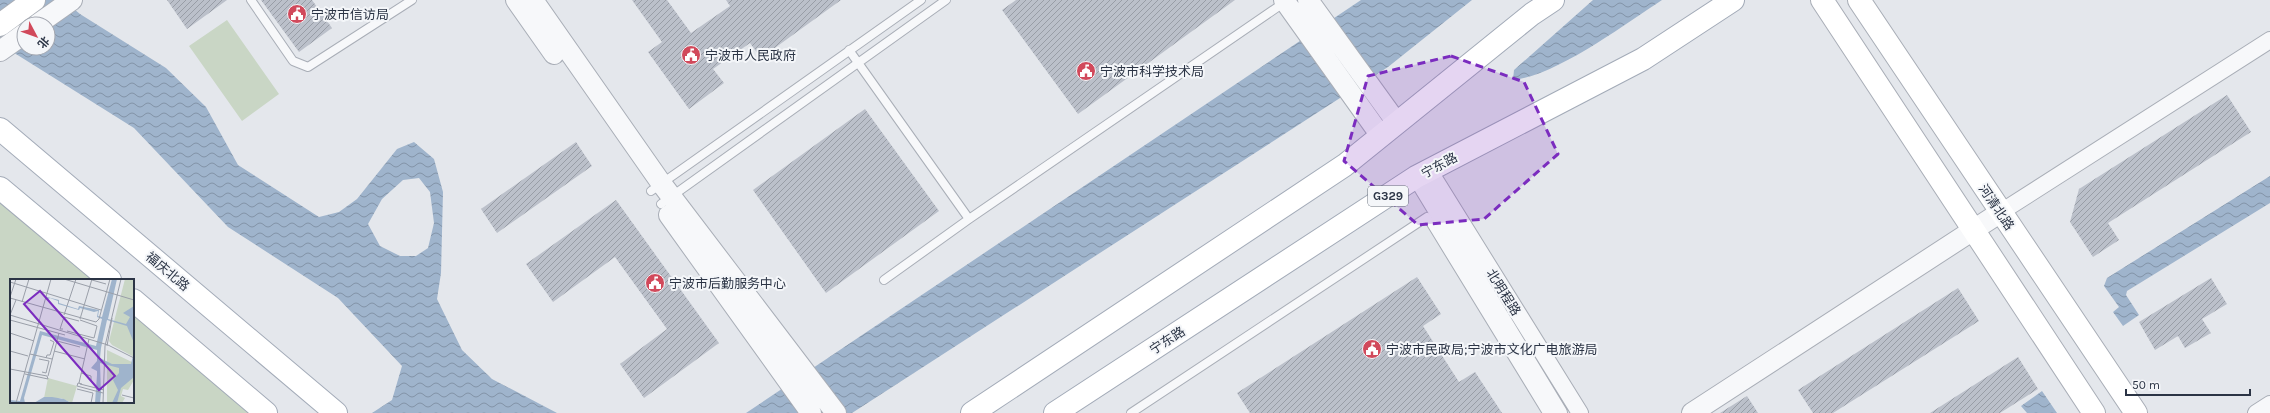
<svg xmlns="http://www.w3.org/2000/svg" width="2270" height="413" font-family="Karla,'Noto Sans SC',sans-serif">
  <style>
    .green { fill: #c9d6c5 }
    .water { fill: url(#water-waves); fill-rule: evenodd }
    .building { fill: url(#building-hatch) }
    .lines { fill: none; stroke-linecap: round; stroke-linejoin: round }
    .service-casing { stroke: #a9aeb7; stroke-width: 10 }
    .minor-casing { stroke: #a9aeb7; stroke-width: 18 }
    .tertiary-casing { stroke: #a9aeb7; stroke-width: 22 }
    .secondary-casing { stroke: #a9aeb7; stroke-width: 24 }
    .primary-casing { stroke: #a3abb8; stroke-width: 24 }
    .service { stroke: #f7f8fa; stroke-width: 8 }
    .minor { stroke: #f7f8fa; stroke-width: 16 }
    .tertiary { stroke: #f7f8fa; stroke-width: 20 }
    .secondary { stroke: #fff; stroke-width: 22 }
    .primary { stroke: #fff; stroke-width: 22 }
    .marked { fill: #7b2cbf; fill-opacity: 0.2; stroke: #7b2cbf; stroke-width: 3; stroke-dasharray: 8 5; stroke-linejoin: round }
    .labels { text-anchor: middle; stroke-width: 4; stroke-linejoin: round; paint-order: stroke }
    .shield { fill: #f4f6f9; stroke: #676e7b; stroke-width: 1 }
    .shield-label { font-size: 12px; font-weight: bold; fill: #2b3445 }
    .poi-label { font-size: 13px; fill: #2b3445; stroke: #f4f6f9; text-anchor: start }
    .street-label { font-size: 13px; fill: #2b3445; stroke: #f4f6f9 }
    .inset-road { fill: none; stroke: #9a9fa9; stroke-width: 1 }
    .view { fill: #7b2cbf; fill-opacity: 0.15; stroke: #7b2cbf; stroke-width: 2 }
    .inset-edge { fill: none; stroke: #2b3445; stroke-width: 2 }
  </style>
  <defs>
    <pattern id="water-waves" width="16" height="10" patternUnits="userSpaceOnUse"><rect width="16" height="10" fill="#9fb4cc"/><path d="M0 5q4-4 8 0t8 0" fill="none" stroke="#8293a7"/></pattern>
    <pattern id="building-hatch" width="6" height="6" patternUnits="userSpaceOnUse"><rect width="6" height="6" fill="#bbc0ca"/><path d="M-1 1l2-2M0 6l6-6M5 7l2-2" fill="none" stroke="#989da6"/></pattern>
  </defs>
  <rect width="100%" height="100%" fill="#e4e7ec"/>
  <!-- green -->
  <path class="green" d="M227,20L279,94L242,121L189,46Z
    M0,199L94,280H11V402H133V314L249,413H0Z"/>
  <!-- water -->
  <path class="water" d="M0,0H63L80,14L166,68L206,107L238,165L319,217L339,212L357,199L397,149L414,142L434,159L443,192L441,273L437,299L462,350L492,379L557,413H372L392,400L402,366L338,298L228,227L134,128L0,44ZM24,24H48V48H24ZM419,178L430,192L434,223L428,248L416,256H400L380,246L368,224L382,199L403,180Z
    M1361,0H1472L1388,67L852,413H746Z
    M1593,0H1662C1625,24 1556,76 1513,80L1514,70Z
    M2270,176V203L2127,291L2126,295L2139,315L2123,326L2113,312L2119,307L2104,286L2107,278Z
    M2042,391L2057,413H2027L2021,406Z"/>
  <!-- building -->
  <path class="building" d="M167,0H227L187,29Z
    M261,0H312L332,28L299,52Z
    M632,0H667L691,33L730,6L726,0H841L761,58L750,43L713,69L724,83L689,109L648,52L662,42Z
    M1016,0H1235L1078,114L1002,10Z
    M2227,95L2251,132L2108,223L2119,240L2093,257L2070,222L2079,189Z
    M865,109L939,211L826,293L753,190Z
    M576,142L592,166L497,233L481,209Z
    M616,200L719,343L644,398L620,364L667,329L615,257L553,302L526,264Z
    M1417,277L1441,314L1423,326L1459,382L1475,372L1502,413H1250L1237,393Z
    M2211,278L2227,304L2202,319L2211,333L2185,348L2178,336L2155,350L2139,322Z
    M1958,288L1979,321L1833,413H1813L1798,390Z
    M2018,357L2038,389L2000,413H1930Z
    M1747,396L1758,413H1720Z"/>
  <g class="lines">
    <defs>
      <path id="service" d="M251,0L293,61L308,67L412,0
        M849,50L969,219
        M651,191L921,0
        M661,204L946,0
        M884,280L969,219L1285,2
        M1131,413L1427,217L1547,413"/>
      <path id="minor" d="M1429,170L1580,413
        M1416,177L1559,413
        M2001,212L2270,40
        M2256,413L2270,404"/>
      <path id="tertiary" d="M516,0L554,54
        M533,0L661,183L836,413
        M1284,0L1381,136
        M1308,0L1397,123
        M38,24L72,0
        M0,51L24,34
        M669,215L811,413
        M1692,413L2001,212"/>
      <path id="secondary" d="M1822,0L2094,413
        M1859,0L2136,413
        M0,25L34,0"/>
      <path id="primary" d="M0,129L336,413
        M0,188L110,280
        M133,300L266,413
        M972,413L1345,165L1532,14L1553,0
        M1055,413L1416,177L1643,59L1733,0"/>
    </defs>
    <!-- service casing -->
    <use href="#service" class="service-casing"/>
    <!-- minor casing -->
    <use href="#minor" class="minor-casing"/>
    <!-- tertiary casing -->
    <use href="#tertiary" class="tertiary-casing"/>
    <!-- secondary casing -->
    <use href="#secondary" class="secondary-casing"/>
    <!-- primary casing -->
    <use href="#primary" class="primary-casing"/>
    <!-- service -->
    <use href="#service" class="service"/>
    <!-- minor -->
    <use href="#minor" class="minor"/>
    <!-- tertiary -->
    <use href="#tertiary" class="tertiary"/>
    <!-- secondary -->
    <use href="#secondary" class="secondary"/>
    <!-- primary -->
    <use href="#primary" class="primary"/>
  </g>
  <!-- marked area -->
  <path class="marked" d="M1451,56L1524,82L1558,154L1484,219L1418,225L1344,161L1368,76Z"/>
  <!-- icons -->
  <defs>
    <symbol id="civic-disc" viewBox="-11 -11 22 22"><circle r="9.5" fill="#d1495b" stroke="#f4f6f9"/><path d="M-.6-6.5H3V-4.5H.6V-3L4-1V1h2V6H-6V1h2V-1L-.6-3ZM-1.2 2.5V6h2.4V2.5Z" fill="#fff"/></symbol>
  </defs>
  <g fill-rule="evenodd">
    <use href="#civic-disc" x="286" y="3" width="22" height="22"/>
    <use href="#civic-disc" x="680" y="44" width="22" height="22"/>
    <use href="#civic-disc" x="1075" y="60" width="22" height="22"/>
    <use href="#civic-disc" x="644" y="272" width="22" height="22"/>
    <use href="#civic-disc" x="1361" y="338" width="22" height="22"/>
  </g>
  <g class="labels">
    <!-- shield labels -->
    <rect class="shield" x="1368" y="186" width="40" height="20" rx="3"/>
    <g class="shield-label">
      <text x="1388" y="200">G329</text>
    </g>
    <!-- poi labels -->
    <g class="poi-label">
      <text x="311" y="19">宁波市信访局</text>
      <text x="705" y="60">宁波市人民政府</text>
      <text x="1100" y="76">宁波市科学技术局</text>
      <text x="669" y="288">宁波市后勤服务中心</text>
      <text x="1386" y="354">宁波市民政局;宁波市文化广电旅游局</text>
    </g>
    <!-- street labels -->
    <g class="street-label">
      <text transform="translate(1439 165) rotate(-28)" y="5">宁东路</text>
      <text transform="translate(1997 207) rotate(56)" y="5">河清北路</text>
      <text transform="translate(168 271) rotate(40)" y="5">福庆北路</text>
      <text transform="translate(1504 292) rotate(58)" y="5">北明程路</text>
      <text transform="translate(1167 340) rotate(-33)" y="5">宁东路</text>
    </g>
  </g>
  <!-- overview -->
  <g transform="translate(10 279)">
    <rect width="124" height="124" fill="#e4e7ec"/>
    <path d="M115,0H124V78L102,66L99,62ZM97,71L124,84V101L118,111L113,110L111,117L115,119L112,124H97ZM38,99L67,107L62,124L51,119H34Z" fill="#c9d6c5"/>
    <path d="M102,0H107L98,40L116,45L120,38L113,34L124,27V64L117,47L97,41L91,69L90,79L102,85H121L124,72V98L111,109L107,124H102L108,111L103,101L109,94V89L90,84L91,114L90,124H85L87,96V92L81,89L87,82V71L32,56L14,119L15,124H0V121L10,122L30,52L86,67L92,40L87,38L88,32L84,33L70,29L69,31L48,25V22L40,19L37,21V18L49,21V24L68,30L69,27L89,31L88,37L92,38ZM42,118L54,120L61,124H24L34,118Z" fill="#9fb4cc"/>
    <path class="inset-road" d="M54,0L124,21M82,1L96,5M0,3L91,31M0,18L6,0M0,19L86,43L89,40L100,0M12,23L19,0M0,36L6,21M0,36L98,66L124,79M54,36L66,0M70,40L82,0M0,41L55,56M53,50H50L54,38L69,42M57,52L84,59L87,47L70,41M0,54L24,62M47,62L70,68M97,67L102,39M0,72L18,77M44,72L75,80M20,75L42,80M36,79L37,76H40L44,63L40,61M29,80L39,82L36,94L32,93M0,90L37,97M71,94L81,97V102M15,95L38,100L37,97M38,97L49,54M69,104L79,60M70,105L94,111M72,105L68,104L67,107L93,114M67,110L83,114L81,124M112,116L124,119M6,124L41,0M93,124L95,67L111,0"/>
    <path class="view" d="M30,12L105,97L89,111L14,25Z"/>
    <rect width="124" height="124" class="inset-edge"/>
  </g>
  <!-- north arrow -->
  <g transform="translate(36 36) rotate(131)"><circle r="19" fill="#f4f6f9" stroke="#a4a8b1"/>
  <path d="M0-3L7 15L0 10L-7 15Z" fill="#d1495b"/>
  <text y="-6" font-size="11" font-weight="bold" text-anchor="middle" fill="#2b3445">北</text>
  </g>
  <!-- scale -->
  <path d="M2126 389v6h124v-6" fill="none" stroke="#2b3445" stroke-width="2"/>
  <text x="2132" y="389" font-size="12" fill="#2b3445" stroke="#f4f6f9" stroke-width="3" paint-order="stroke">50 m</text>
</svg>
